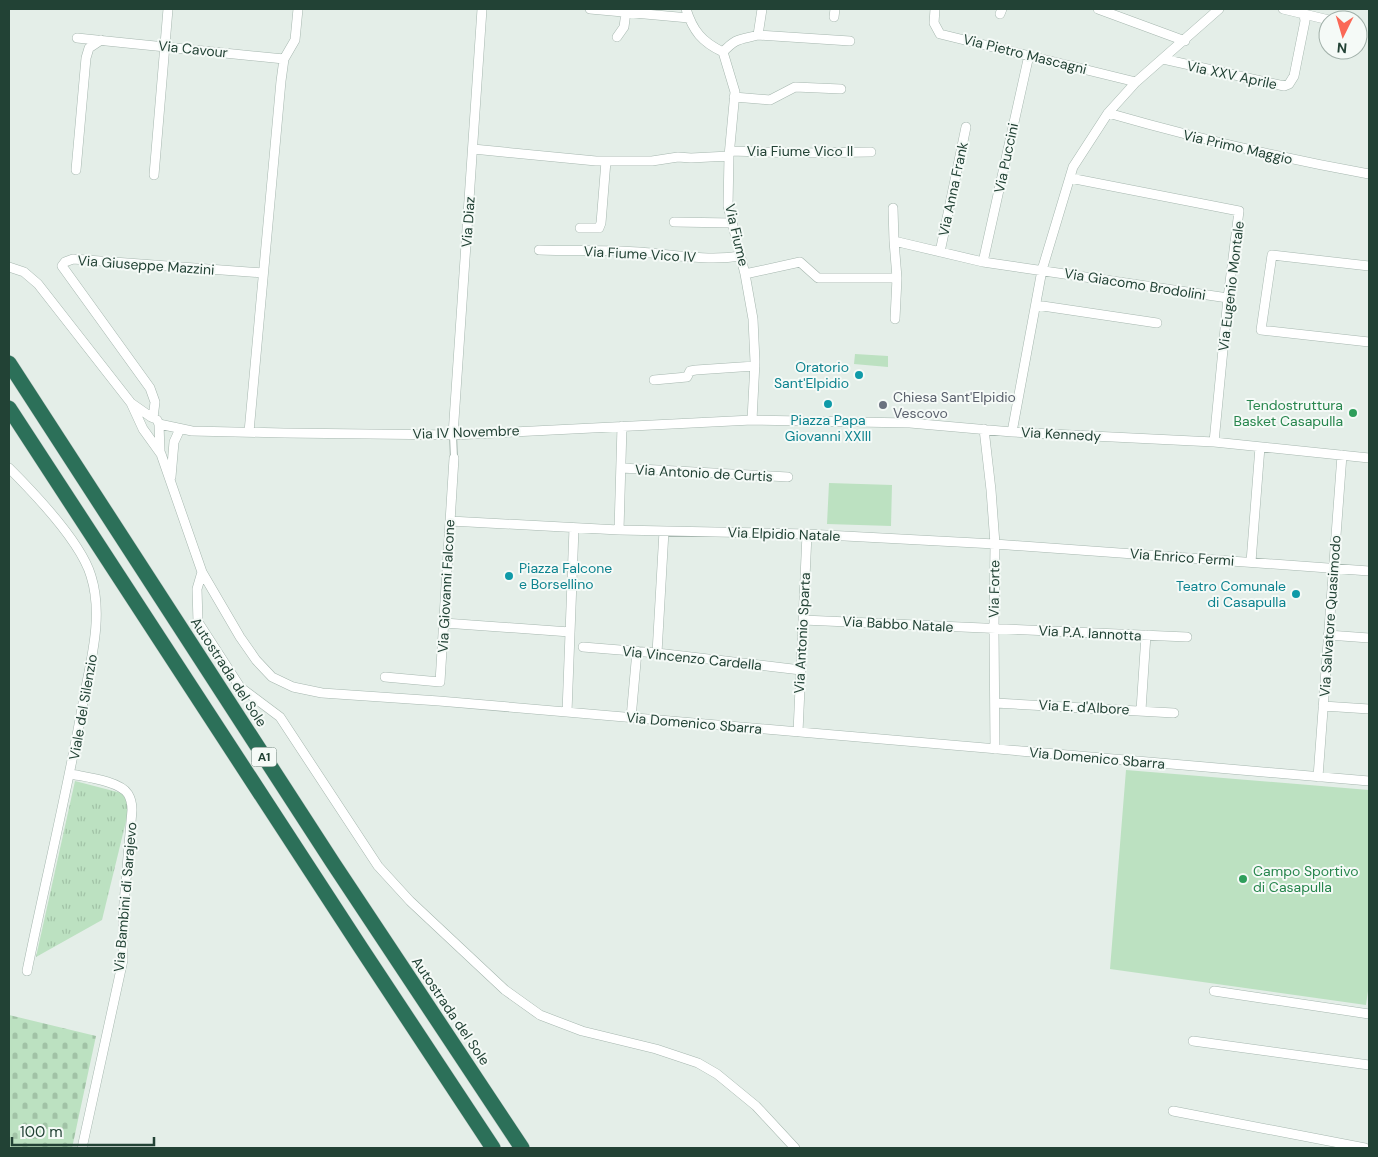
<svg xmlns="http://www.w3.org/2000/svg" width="1378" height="1157" font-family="'DM Sans',sans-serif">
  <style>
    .grass { fill: url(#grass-tufts) }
    .cemetery { fill: url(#cemetery-stones) }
    .garden { fill: #bce1c1 }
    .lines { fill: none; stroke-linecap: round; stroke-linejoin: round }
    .pedestrian-casing { stroke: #a6b7af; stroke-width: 8 }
    .minor-casing { stroke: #a6b7af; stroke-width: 10 }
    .motorway-casing { stroke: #c1cac6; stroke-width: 16 }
    .pedestrian { stroke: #fff; stroke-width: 6 }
    .minor { stroke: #fff; stroke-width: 9 }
    .motorway { stroke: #2c7059; stroke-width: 15 }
    .culture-dot { fill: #0f9aa8; stroke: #f5faf7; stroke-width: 2 }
    .worship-dot { fill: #6b7280; stroke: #f5faf7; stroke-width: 2 }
    .leisure-dot { fill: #2e9e5b; stroke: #f5faf7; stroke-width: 2 }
    .labels { text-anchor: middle; stroke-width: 4; stroke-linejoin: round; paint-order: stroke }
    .shield { fill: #f5faf7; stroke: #61796f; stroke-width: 1 }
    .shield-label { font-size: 12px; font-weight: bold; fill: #224235 }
    .street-label { font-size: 14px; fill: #224235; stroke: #f5faf7 }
    .culture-label { font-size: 14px; fill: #0d838f; stroke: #f5faf7; text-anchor: end }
    .worship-label { font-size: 14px; fill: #5b616d; stroke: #f5faf7; text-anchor: start }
    .leisure-label { font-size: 14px; fill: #27864d; stroke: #f5faf7; text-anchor: end }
  </style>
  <defs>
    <pattern id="grass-tufts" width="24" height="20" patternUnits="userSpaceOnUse" patternTransform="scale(1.25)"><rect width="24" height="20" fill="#bce1c1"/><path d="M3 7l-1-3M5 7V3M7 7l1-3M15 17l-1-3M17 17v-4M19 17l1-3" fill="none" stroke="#a1c2a6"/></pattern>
    <pattern id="cemetery-stones" width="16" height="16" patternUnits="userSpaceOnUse" patternTransform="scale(1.25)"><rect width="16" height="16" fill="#bce1c1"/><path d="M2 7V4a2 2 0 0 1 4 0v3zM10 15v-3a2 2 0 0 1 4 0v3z" fill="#a1c2a6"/></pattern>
  </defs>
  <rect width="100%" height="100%" fill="#e4eee8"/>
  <!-- grass -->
  <path class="grass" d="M75,781L125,794L129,809L102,920L36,957Z"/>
  <!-- cemetery -->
  <path class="cemetery" d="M9,1015L96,1036L72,1148H9Z"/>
  <!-- garden -->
  <path class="garden" d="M855,354L888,356V367L854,364Z
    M829,483L892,485L891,526L827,524Z
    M1126,770L1369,790V984L1366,1005L1110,969Z"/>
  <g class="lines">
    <defs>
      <path id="pedestrian" d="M453,435L454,458"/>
      <path id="minor" d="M590,9L689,18
        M686,9C693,31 702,42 723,52
        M935,9L934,23L940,34L1136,82
        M1098,9L1185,41
        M1283,9L1329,20
        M1000,14L1002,9
        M834,17L835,9
        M758,35L850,41
        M617,37L624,27L626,12
        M77,38L284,59
        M723,52L735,92L729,156L728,206L745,274L753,319L755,362L752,420
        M723,52C737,37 740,40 758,35L762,9
        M1163,59L1284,86L1289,84L1294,76L1305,21L1304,14
        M734,97L770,100L795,87L841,89
        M1108,113C1195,138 1280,158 1369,174
        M473,149L596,161H652L678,157L691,158L729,156
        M730,151L801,153L871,152
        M76,170L86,58L89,48L101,40
        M154,175L168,9
        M1070,178L1239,211L1228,298L1214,442
        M893,208L894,241L983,262L1228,298
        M674,222L732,223
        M580,228H599L601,223L606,161
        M894,241L897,278L895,319
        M539,250C566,251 593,250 621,251C661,252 701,262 741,256
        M940,252L966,127
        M983,262L1029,55
        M1369,266L1272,255L1261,330L1369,342
        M9,267L24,272L38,284L131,403L151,417
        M745,274L800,262L818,278H897
        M1036,305L1157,323
        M654,380L687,377L690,371L696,370L755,366
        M131,403L143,429L161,454L202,572L240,637L256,660L272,677L293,687L322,693L439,701L1369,781
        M153,418L155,402L150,388L62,266L65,262L73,259L263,273
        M157,420L159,424L160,451
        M159,424L192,431L284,433L453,435L752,420L910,423L1012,432L1214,442L1369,458
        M984,429L991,490L995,544L994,628L995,749
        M249,432L281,81L284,59L295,40L298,9
        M1012,432L1042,270L1073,167L1108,113L1136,82L1219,9
        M453,435L482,9
        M9,468C34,493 81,542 91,576C104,617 90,663 83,703C67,793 45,882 27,971
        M621,468L788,477
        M171,477L174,442L180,429
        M450,521L619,530L807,534L995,544L1369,571
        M619,530L622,426
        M1251,562L1260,447
        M202,572L197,589L198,622L240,687L280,717L378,866L410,901L505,990L540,1015L582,1031L656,1049L698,1063L717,1074L756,1106L795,1148
        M803,620L1187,637
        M444,623L570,632
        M1328,635L1369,638
        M583,647L657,653L801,670
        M657,653L664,531
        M385,677L440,682L454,458
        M995,703L1174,713
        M1323,706L1369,709
        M1141,710L1146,635
        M567,712L574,528
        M631,718L637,651
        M798,732L807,534
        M71,774C85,777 120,781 128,794C131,799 132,804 132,810L123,915V960L82,1148
        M1318,777L1342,455
        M1214,991L1369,1014
        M1193,1041L1369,1065
        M1173,1111L1365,1148"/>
      <path id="motorway" d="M9,363L333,863L522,1148
        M9,408L361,948L493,1148"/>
    </defs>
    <!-- pedestrian casing -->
    <use href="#pedestrian" class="pedestrian-casing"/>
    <!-- minor casing -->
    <use href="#minor" class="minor-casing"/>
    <!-- motorway casing -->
    <use href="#motorway" class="motorway-casing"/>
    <!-- pedestrian -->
    <use href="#pedestrian" class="pedestrian"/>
    <!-- minor -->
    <use href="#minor" class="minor"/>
    <!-- motorway -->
    <use href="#motorway" class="motorway"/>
  </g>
  <!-- markers -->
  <g class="culture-dot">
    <circle cx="859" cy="375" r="5"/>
    <circle cx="828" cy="404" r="5"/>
    <circle cx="509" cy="576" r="5"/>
    <circle cx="1296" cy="594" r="5"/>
  </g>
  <circle class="worship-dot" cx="883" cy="405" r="5"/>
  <g class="leisure-dot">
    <circle cx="1353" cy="413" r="5"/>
    <circle cx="1243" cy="879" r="5"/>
  </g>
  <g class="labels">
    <!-- shield labels -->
    <rect class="shield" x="251.5" y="747.5" width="25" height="19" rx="4"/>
    <g class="shield-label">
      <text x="264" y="761">A1</text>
    </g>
    <!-- street labels -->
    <g class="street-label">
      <text transform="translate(193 49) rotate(6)" y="5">Via Cavour</text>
      <text transform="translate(1025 54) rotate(14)" y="5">Via Pietro Mascagni</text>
      <text transform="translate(1232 75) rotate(12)" y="5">Via XXV Aprile</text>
      <text transform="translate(1238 147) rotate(13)" y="5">Via Primo Maggio</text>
      <text x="800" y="156">Via Fiume Vico II</text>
      <text transform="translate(1006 158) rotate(-78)" y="5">Via Puccini</text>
      <text transform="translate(953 189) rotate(-78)" y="5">Via Anna Frank</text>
      <text transform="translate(468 222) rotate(-86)" y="5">Via Diaz</text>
      <text transform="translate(737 235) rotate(77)" y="5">Via Fiume</text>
      <text transform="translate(640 254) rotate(3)" y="5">Via Fiume Vico IV</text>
      <text transform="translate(146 265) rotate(4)" y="5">Via Giuseppe Mazzini</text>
      <text transform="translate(1135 284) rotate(9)" y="5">Via Giacomo Brodolini</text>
      <text transform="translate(1231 286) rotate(-83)" y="5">Via Eugenio Montale</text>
      <text transform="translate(466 432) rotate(-2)" y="5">Via IV Novembre</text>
      <text transform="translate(1061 434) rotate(3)" y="5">Via Kennedy</text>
      <text transform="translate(704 473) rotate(3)" y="5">Via Antonio de Curtis</text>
      <text transform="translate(784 534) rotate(2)" y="5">Via Elpidio Natale</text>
      <text transform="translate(1182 557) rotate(4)" y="5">Via Enrico Fermi</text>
      <text transform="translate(446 586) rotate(-87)" y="5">Via Giovanni Falcone</text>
      <text transform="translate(994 589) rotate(-89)" y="5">Via Forte</text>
      <text transform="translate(1330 616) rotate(-86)" y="5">Via Salvatore Quasimodo</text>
      <text transform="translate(898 624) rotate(3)" y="5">Via Babbo Natale</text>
      <text transform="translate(802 633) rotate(-87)" y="5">Via Antonio Sparta</text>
      <text transform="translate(1090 633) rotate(3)" y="5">Via P.A. Iannotta</text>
      <text transform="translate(692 658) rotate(6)" y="5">Via Vincenzo Cardella</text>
      <text transform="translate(229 672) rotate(57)" y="5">Autostrada del Sole</text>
      <text transform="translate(83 707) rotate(-80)" y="5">Viale del Silenzio</text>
      <text transform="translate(1084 707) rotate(3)" y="5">Via E. d'Albore</text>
      <text transform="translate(694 723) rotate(5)" y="5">Via Domenico Sbarra</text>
      <text transform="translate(1097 758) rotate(5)" y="5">Via Domenico Sbarra</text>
      <text transform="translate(125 897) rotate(-85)" y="5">Via Bambini di Sarajevo</text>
      <text transform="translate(451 1011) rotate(56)" y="5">Autostrada del Sole</text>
    </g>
    <!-- culture labels -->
    <g class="culture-label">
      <text x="849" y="372">Oratorio<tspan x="849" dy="16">Sant'Elpidio</tspan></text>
      <text x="828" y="425" text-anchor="middle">Piazza Papa<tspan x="828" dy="16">Giovanni XXIII</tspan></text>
      <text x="519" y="573" text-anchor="start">Piazza Falcone<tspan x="519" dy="16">e Borsellino</tspan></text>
      <text x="1286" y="591">Teatro Comunale<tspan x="1286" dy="16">di Casapulla</tspan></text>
    </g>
    <!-- worship labels -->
    <g class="worship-label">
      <text x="893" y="402">Chiesa Sant'Elpidio<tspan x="893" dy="16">Vescovo</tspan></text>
    </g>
    <!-- leisure labels -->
    <g class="leisure-label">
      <text x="1343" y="410">Tendostruttura<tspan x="1343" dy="16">Basket Casapulla</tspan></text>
      <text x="1253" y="876" text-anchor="start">Campo Sportivo<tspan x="1253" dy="16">di Casapulla</tspan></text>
    </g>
  </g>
  <!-- border -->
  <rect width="1378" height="1157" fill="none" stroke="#224235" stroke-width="20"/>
  <!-- north arrow -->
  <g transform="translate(1343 35) rotate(185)"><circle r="24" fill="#f5faf7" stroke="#a1b0a9"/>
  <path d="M0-4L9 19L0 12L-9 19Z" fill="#fa6856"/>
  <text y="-8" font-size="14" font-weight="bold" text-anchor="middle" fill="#224235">N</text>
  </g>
  <!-- scale -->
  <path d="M12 1137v8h142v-8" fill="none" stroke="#224235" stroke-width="2.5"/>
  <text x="20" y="1137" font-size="15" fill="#224235" stroke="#f5faf7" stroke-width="4" paint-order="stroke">100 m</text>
</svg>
